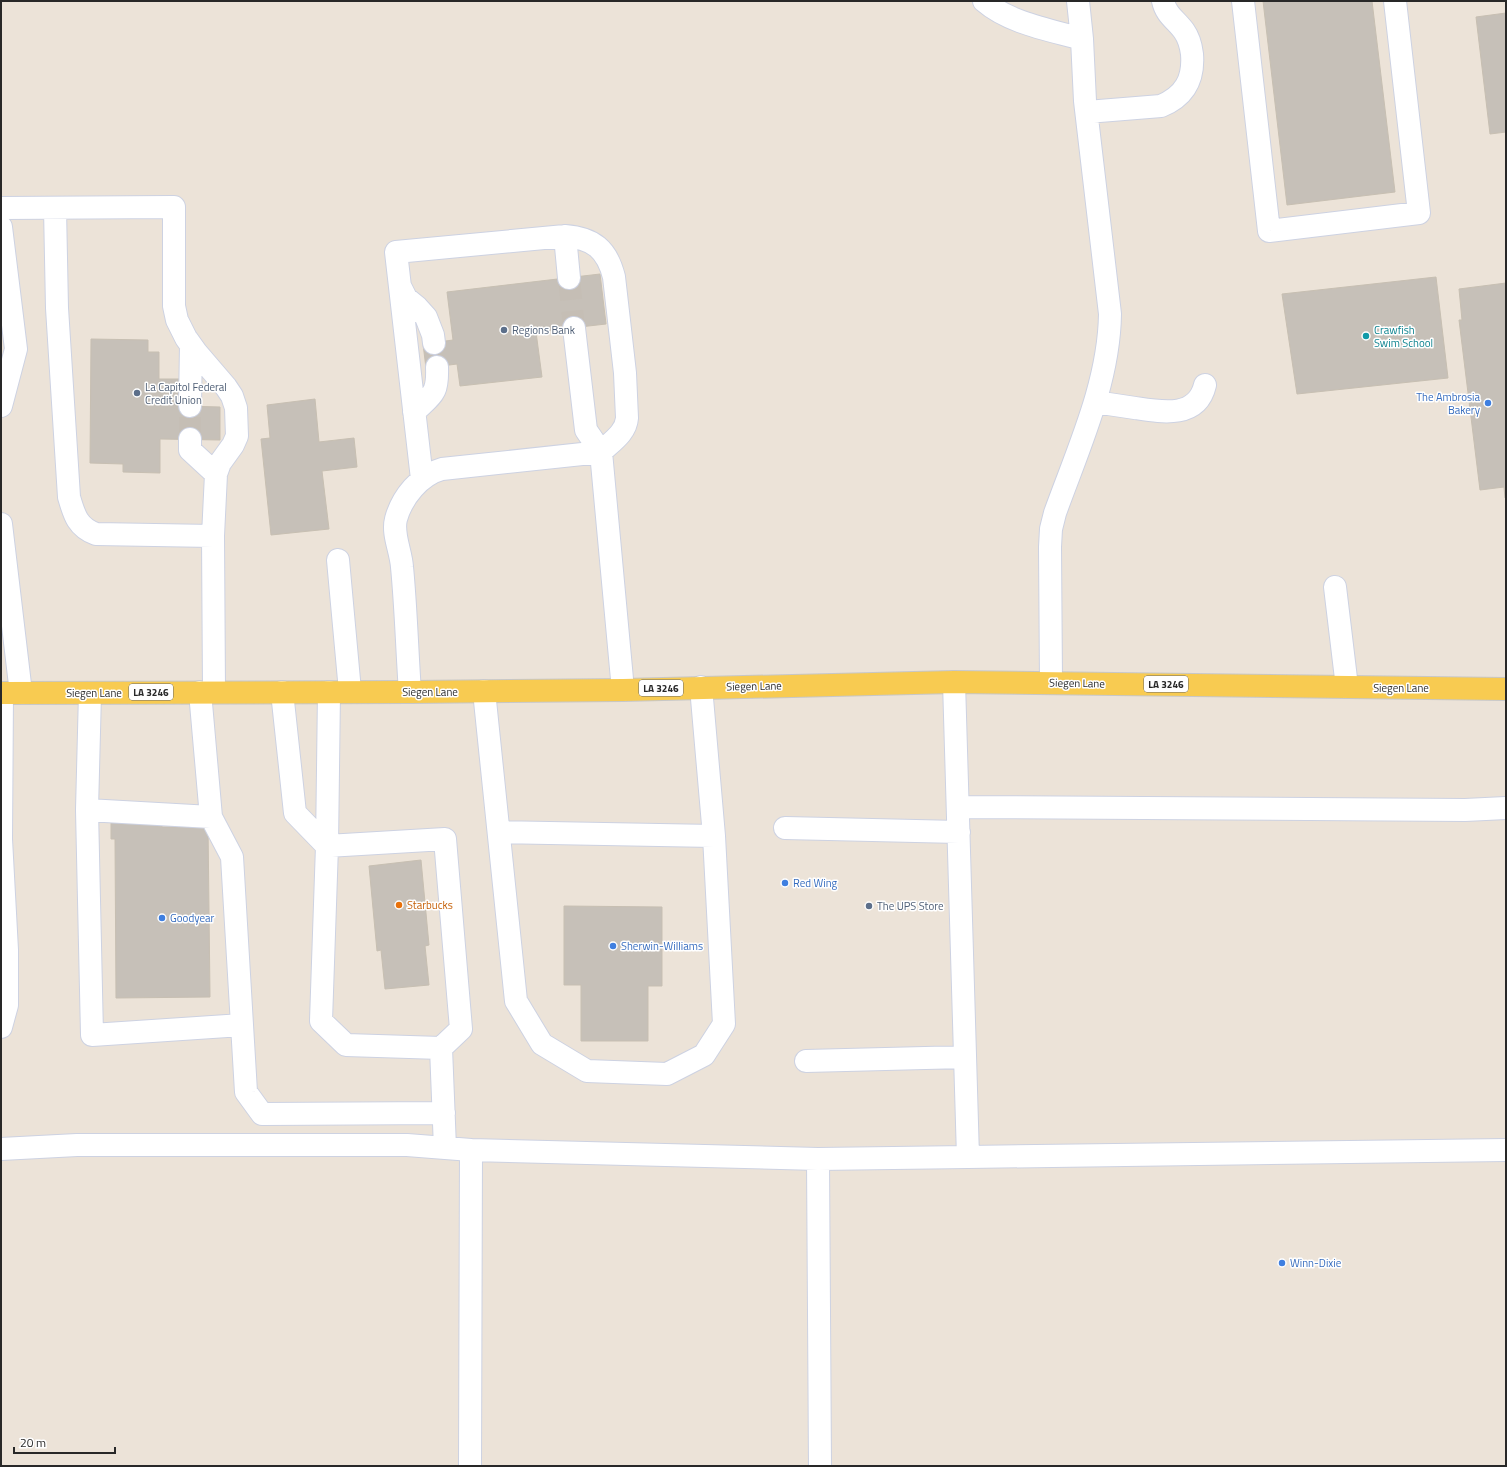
<svg xmlns="http://www.w3.org/2000/svg" width="1507" height="1467" font-family="'Titillium Web',sans-serif">
  <style>
    .building { fill: #c6c0b8; stroke: #c7bfb2 }
    .lines { fill: none; stroke-linecap: round; stroke-linejoin: round }
    .minor-tunnel { stroke: #c5beb5; stroke-width: 22; stroke-dasharray: 22 11; stroke-linecap: butt }
    .minor-casing { stroke: #cdd2e2; stroke-width: 24 }
    .major-casing { stroke: #c7c7c7; stroke-width: 24 }
    .minor { stroke: #fff; stroke-width: 22 }
    .major { stroke: #f8cb51; stroke-width: 22 }
    .service-dot { fill: #5c6f8a; stroke: #fff; stroke-width: 1.5 }
    .culture-dot { fill: #0f9aa8; stroke: #fff; stroke-width: 1.5 }
    .shop-dot { fill: #3f7fe0; stroke: #fff; stroke-width: 1.5 }
    .food-dot { fill: #e8710a; stroke: #fff; stroke-width: 1.5 }
    .labels { text-anchor: middle; stroke-width: 3; stroke-linejoin: round; paint-order: stroke }
    .shield { fill: #fff; stroke: #686868; stroke-width: 1 }
    .shield-label { font-size: 10px; font-weight: bold; fill: #282828 }
    .service-label { font-size: 11px; fill: #4e5e75; stroke: #fff; text-anchor: start }
    .culture-label { font-size: 11px; fill: #0d838f; stroke: #fff; text-anchor: start }
    .shop-label { font-size: 11px; fill: #366cbe; stroke: #fff; text-anchor: start }
    .street-label { font-size: 11px; fill: #282828; stroke: #fff }
    .food-label { font-size: 11px; fill: #c56008; stroke: #fff; text-anchor: start }
  </style>
  <rect width="100%" height="100%" fill="#ece3d8"/>
  <!-- building -->
  <path class="building" d="M1263,1H1372L1395,192L1287,205Z
    M1506,13V132L1490,134L1476,17Z
    M600,274L606,324L536,332L542,377L460,386L457,364L426,368L423,344L453,340L447,292Z
    M1436,277L1448,378L1297,394L1282,294Z
    M1506,283V497L1505,498L1504,487L1480,490L1459,320H1462L1459,289Z
    M91,339L148,340V352H159V379H184V406L220,407V440L160,439V473L123,472V464L90,463Z
    M315,399L319,442L354,438L357,467L322,471L329,529L271,535L261,439L270,438L267,405Z
    M111,821H162V827L208,826L210,997L116,998L115,839H111Z
    M421,860L429,945L425,946L429,985L385,989L381,950L377,951L369,866Z
    M564,906L662,907V986H648V1041H581V985H564Z"/>
  <g class="lines">
    <!-- minor-tunnel -->
    <path class="minor-tunnel" d="M569,278L574,328
      M190,439V406"/>
    <defs>
      <path id="minor" d="M984,1C1009,23 1050,30 1082,39
        M1243,1L1269,231L1419,213L1395,1
        M1087,112L1161,106C1185,96 1194,79 1192,54C1191,46 1189,38 1184,31C1176,20 1166,15 1163,1
        M1,208L174,207V306L177,320L186,338L196,352L226,387L232,396L236,408L237,436L233,445L220,463L216,474L213,536L214,692
        M55,208L57,308L69,497C74,514 77,527 96,534L213,536
        M1,227L16,349L1,406
        M565,236L569,278
        M400,286L406,298L417,307L426,317L433,335L434,343
        M1095,402C1109,404 1122,406 1135,408C1161,412 1197,419 1205,385
        M190,406L191,345
        M414,412C433,394 438,394 437,367
        M190,439V450L216,474
        M422,479L396,252L565,236C593,238 607,249 614,277L625,373L627,418C626,433 611,442 601,452L586,430L574,328
        M1,524L21,693
        M338,560L350,691
        M1335,587L1347,687
        M954,682L968,1157L1506,1150
        M1051,682L1050,547L1051,529L1055,513C1078,449 1109,383 1110,314L1085,101L1082,39L1078,1
        M484,691L516,1001L542,1044L587,1071L667,1074L704,1055L724,1024L714,836L701,687
        M200,692L211,817
        M282,692L295,813L327,846L329,692
        M410,692C407,650 406,608 402,567C401,551 392,534 396,519C402,497 420,475 442,469L601,452L623,690
        M90,693L87,810L211,817L232,857L246,1092L262,1114L444,1113
        M959,807L1465,810L1506,808
        M87,810L92,1035L242,1025
        M785,828L959,832
        M499,832L714,836
        M1,1027L7,1005V950L1,839L2,693
        M441,1048L461,1029L445,839L327,846L321,1021L346,1045L441,1048L445,1148
        M806,1061L965,1057
        M1,1149L77,1145H407L471,1150L470,1466
        M471,1150L818,1159
        M820,1466L818,1159L968,1157"/>
      <path id="major" d="M1,693L410,692L623,690L954,682L1506,689"/>
    </defs>
    <!-- minor casing -->
    <use href="#minor" class="minor-casing"/>
    <!-- major casing -->
    <use href="#major" class="major-casing"/>
    <!-- minor -->
    <use href="#minor" class="minor"/>
    <!-- major -->
    <use href="#major" class="major"/>
  </g>
  <!-- markers -->
  <g class="service-dot">
    <circle cx="504" cy="330" r="4"/>
    <circle cx="137" cy="393" r="4"/>
    <circle cx="869" cy="906" r="4"/>
  </g>
  <circle class="culture-dot" cx="1366" cy="336" r="4"/>
  <g class="shop-dot">
    <circle cx="1488" cy="403" r="4"/>
    <circle cx="785" cy="883" r="4"/>
    <circle cx="162" cy="918" r="4"/>
    <circle cx="613" cy="946" r="4"/>
    <circle cx="1282" cy="1263" r="4"/>
  </g>
  <circle class="food-dot" cx="399" cy="905" r="4"/>
  <g class="labels">
    <!-- shield labels -->
    <g class="shield">
      <rect x="1144" y="676" width="44" height="16" rx="3"/>
      <rect x="639" y="680" width="44" height="16" rx="3"/>
      <rect x="129" y="684" width="44" height="16" rx="3"/>
    </g>
    <g class="shield-label">
      <text x="1166" y="688">LA 3246</text>
      <text x="661" y="692">LA 3246</text>
      <text x="151" y="696">LA 3246</text>
    </g>
    <!-- service labels -->
    <g class="service-label">
      <text x="512" y="334">Regions Bank</text>
      <text x="145" y="391">La Capitol Federal<tspan x="145" dy="13">Credit Union</tspan></text>
      <text x="877" y="910">The UPS Store</text>
    </g>
    <!-- culture labels -->
    <g class="culture-label">
      <text x="1374" y="334">Crawfish<tspan x="1374" dy="13">Swim School</tspan></text>
    </g>
    <!-- shop labels -->
    <g class="shop-label">
      <text x="1480" y="401" text-anchor="end">The Ambrosia<tspan x="1480" dy="13">Bakery</tspan></text>
      <text x="793" y="887">Red Wing</text>
      <text x="170" y="922">Goodyear</text>
      <text x="621" y="950">Sherwin-Williams</text>
      <text x="1290" y="1267">Winn-Dixie</text>
    </g>
    <!-- street labels -->
    <g class="street-label">
      <text transform="translate(1077 683) rotate(1)" y="4">Siegen Lane</text>
      <text transform="translate(754 686) rotate(-1)" y="4">Siegen Lane</text>
      <text x="1401" y="692">Siegen Lane</text>
      <text x="430" y="696">Siegen Lane</text>
      <text x="94" y="697">Siegen Lane</text>
    </g>
    <!-- food labels -->
    <g class="food-label">
      <text x="407" y="909">Starbucks</text>
    </g>
  </g>
  <!-- border -->
  <rect width="1507" height="1467" fill="none" stroke="#282828" stroke-width="4"/>
  <!-- scale -->
  <path d="M14 1447v6h101v-6" fill="none" stroke="#282828" stroke-width="2"/>
  <text x="20" y="1447" font-size="12" fill="#282828" stroke="#ffffff" stroke-width="3" paint-order="stroke">20 m</text>
</svg>
